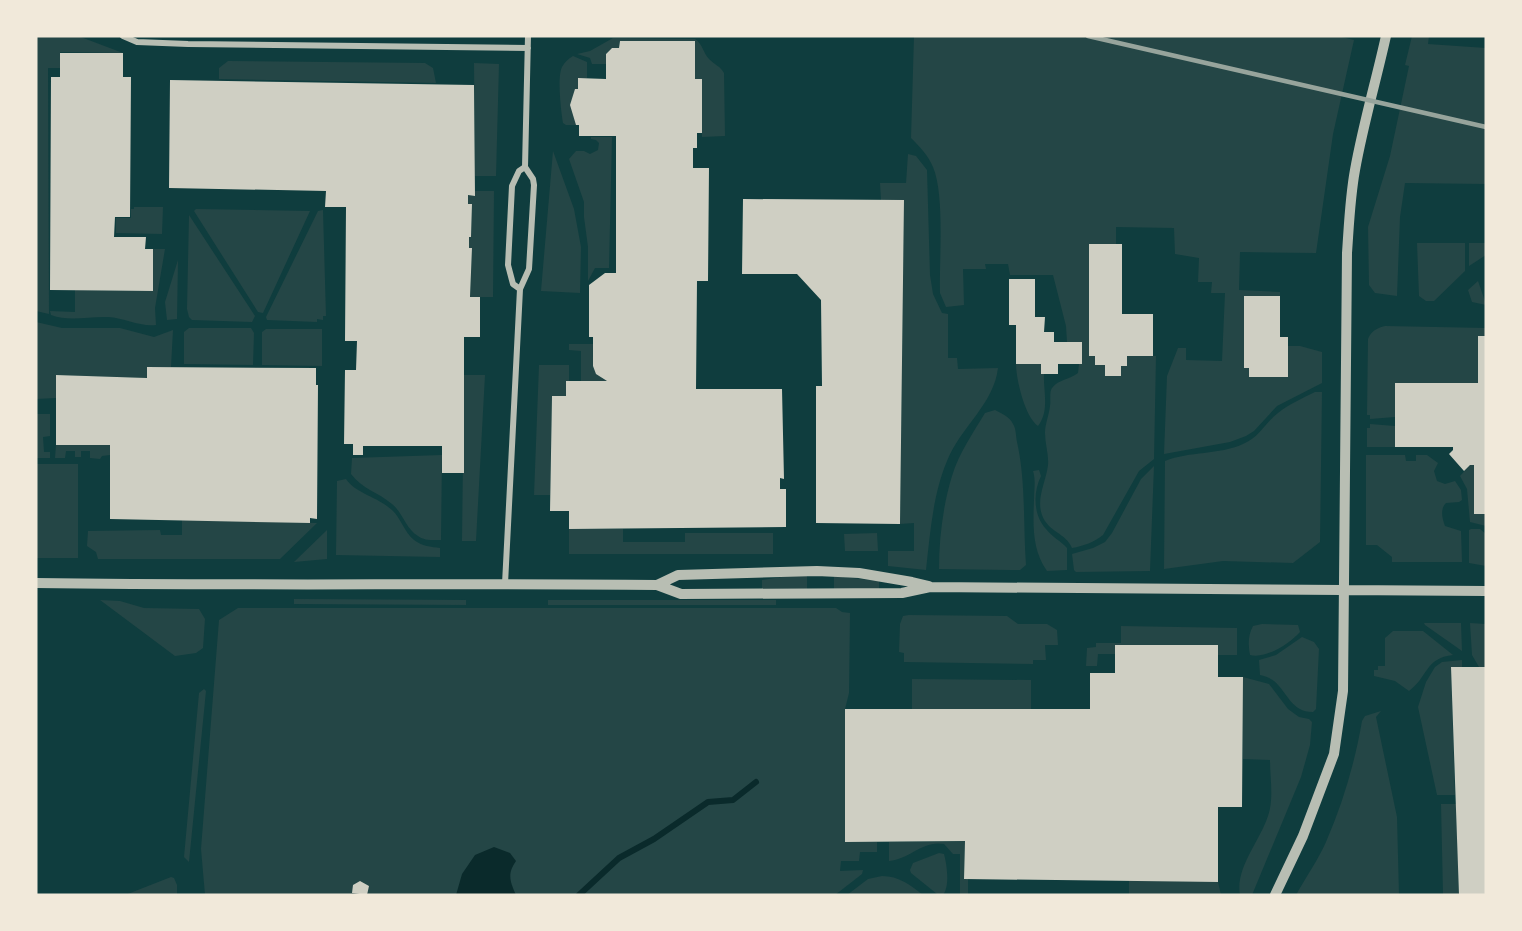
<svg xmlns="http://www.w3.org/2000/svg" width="1522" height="931" font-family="Arial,sans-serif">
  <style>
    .green { fill: #244646 }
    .water { fill: #0a2a2b }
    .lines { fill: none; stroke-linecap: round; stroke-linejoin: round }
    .stream { stroke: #0a2a2b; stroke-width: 6 }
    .building { fill: #cfcfc3 }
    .minor { stroke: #b8beb3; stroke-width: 6 }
    .tertiary { stroke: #b8beb3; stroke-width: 10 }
    .rail { stroke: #97a49c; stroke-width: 4.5 }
  </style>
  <rect width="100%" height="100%" fill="#0f3d3e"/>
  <!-- green -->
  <path class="green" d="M36,36H78L123,53L60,52V68H48L49,314L36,311Z
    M914,36H1338L1354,40L1333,134L1316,253L1240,252L1239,290L1280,292V296H1244V368H1249V377H1288V346H1300L1322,352V383L1277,406L1254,431L1246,436L1230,442L1164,454L1167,376L1178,348H1186V360L1222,361L1225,293H1211L1212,282H1198L1199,258L1175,254L1174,228L1116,227V244L1095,356V365H1105V376L1121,366H1127V356H1156L1154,459L1139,471L1103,535C1094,542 1084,546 1072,548C1066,533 1048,532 1042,515C1036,498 1046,482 1048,465C1049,455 1045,444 1045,433C1045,424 1049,415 1050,406C1051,401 1049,392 1052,388C1059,379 1069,380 1078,373L1079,364H1082L1067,342L1066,326L1053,275H1010L1008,264H985L986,269H963L964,305L946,307L940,293C939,259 945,196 933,167C928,155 920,147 911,138Z
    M1412,36H1429L1428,44L1486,48V184L1405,183L1400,217L1397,296L1375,293L1369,285L1368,227L1390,156L1409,66L1405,65Z
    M613,38L695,39C703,44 703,53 709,59C715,65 720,66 724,73L725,136L702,137V79H695V41H620L619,48H612L606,54V64H592L590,58L577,54L590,51Z
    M573,56L587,62V78L578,79V89H575L576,125H566L563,123C561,111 557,77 562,67C565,62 568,59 573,56Z
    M228,61L425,63L433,68L436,83L219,79V68Z
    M474,63L499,64L496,176H475Z
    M591,137H612L609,268H595L588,281V247L584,217V202L569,159L576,151H584L590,154L598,150L599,143L596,140L591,139Z
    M553,151L574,209L581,247L580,293L541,291Z
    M908,154L916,156L927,170L930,275L933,294L942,313L948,314V358H957L958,369L998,368C994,404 960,428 947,461C933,494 930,534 926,570L888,566V551H914V523L900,524L904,201L881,200L880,183H906Z
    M475,191H494L493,297H470L472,248H469V237H471L472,204H468V195L475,196Z
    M134,207H163L162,234L116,233V218H131V209H134Z
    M196,209L310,211L263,313L258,312L194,211Z
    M323,210L326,316H323V320L317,319V322L267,320L266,317L318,211Z
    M189,215L255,316L252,322L192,320L189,317L187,309Z
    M1417,243H1465V271L1434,301H1426L1419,296Z
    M1469,243H1486V255L1469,266Z
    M153,249H165L155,308L156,325C140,327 125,318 108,317C89,316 70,322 51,315L50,311L75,312V290L153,291Z
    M178,260L177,319L167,320L165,302Z
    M1478,281L1486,304V305L1472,302L1468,290Z
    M36,322L62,328H120L154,337L173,330L171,367H147V378L57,375L56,398L36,399Z
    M1385,326L1486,328V336H1478V383H1395V417L1370,419V415H1367L1368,339C1371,331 1377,328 1385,326Z
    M189,328H251L254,333L253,365L184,364V332Z
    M266,329H322V366L262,365V332Z
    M569,344H593C593,360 591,373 607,381H581V351L569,350Z
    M1016,364H1041V374H1044C1043,390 1050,411 1038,426C1025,417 1016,379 1016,364Z
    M539,365H569V381H566V396H552L550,495H534Z
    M464,375H485L476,541H462Z
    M1315,392H1322L1320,542L1293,563L1223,561L1164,569L1165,461C1190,451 1219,455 1243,444C1260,437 1265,423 1278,413C1289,404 1303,398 1315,392Z
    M995,410C1001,413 1010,417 1013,424C1016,428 1016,437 1017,442C1026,482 1023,524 1026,565L1020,570H1010L939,569C939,539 943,505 952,476C959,453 973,433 985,413Z
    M36,414H50V436L43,437L44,452H50V458H36Z
    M1370,424L1395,426V447H1367V428H1370Z
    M56,445H110V455L102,456L100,459L90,458V451H81V457H75V451H66L65,458H55Z
    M442,455L441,540C433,540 425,541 418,536C406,529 403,513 392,504C378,492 362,489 351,474L352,458Z
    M1366,455H1405L1406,461H1416V455H1427L1438,463L1434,471L1437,481L1445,484L1455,481L1461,490L1462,500L1459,502L1446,503C1440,509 1442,518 1445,526L1461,531L1462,562H1392V557L1377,545H1366Z
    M36,464H78V558H36Z
    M1470,465H1474V514H1486V526L1470,522L1467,489L1460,476Z
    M1154,466L1150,571L1076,572L1074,570L1072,554L1093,548L1105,542L1112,533L1141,479Z
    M1039,470L1041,476C1033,492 1033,515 1046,529C1052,537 1061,541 1067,548V570L1047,571C1032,550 1033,525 1034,500C1034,491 1036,480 1033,471Z
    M346,479C355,493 378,497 392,510C401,518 404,532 414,540C422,546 431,547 440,548V557L336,555L337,481Z
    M182,519L317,523L280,559H98L96,552L87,546L88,531L160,530L161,535H182Z
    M569,529H623V542H685V533H773V554H569Z
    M1471,529H1480L1486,534V566L1469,563V530Z
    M327,530V559L294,562Z
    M877,533L878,551H845L844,534Z
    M788,576H807V590L762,589V580Z
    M834,576L879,581V590H834Z
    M294,599L466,600V605L294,604Z
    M100,600L120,601L144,608L199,609L205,619L203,648L196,653L175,656Z
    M548,600H776V605H548Z
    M238,608H836L842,612L850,613L849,693L845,709V841L877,842V852H860L859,861H841L840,871L863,870L862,874L835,895H205L201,849L219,620Z
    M909,615L1007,616L1018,624H1047L1057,630L1058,645H1045L1046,660H1033V664L904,662V653L899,652L900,624L903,616Z
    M1424,623H1461L1462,651L1425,625Z
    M1470,623L1486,624V667H1479L1472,655Z
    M1262,624L1298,625L1300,632C1290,643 1267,659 1250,655C1248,645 1248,635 1253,626Z
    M1121,626L1237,628V655H1218L1217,645H1115V654H1098L1097,666H1086L1087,648L1096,647V643H1121Z
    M1393,631H1423L1453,655C1425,658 1428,677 1409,691L1395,681L1374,676V670H1378V666H1385V638Z
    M1302,637L1314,642L1319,649L1316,709L1313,712C1291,712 1288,693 1274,681C1270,678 1265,676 1260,675L1259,660L1276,655Z
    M1462,660V667L1451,668L1455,795H1437L1418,707L1426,682L1435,667L1442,662Z
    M1243,677L1269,684L1288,709L1299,717L1309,719L1312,722L1310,745L1301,777L1252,895H1240C1235,868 1260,841 1268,816C1274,799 1270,778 1270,760L1243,759Z
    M912,679L1031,680V709H912Z
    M204,689L206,691L189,862L184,857L199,693Z
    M1381,711L1376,717L1397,817L1399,895H1296C1306,877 1318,860 1326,842C1343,803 1355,762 1362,721L1365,716Z
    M1441,804H1456L1459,895H1443Z
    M965,841L964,878L968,879V895H960V854H953L944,844C923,840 910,859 889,861V842Z
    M939,853L944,854C947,865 950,886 943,895L937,894L911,873L910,870L913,863Z
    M882,876C899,876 910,885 923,895H847L868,879Z
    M171,877L174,878L177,885V895H125Z
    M1129,880L1218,882L1221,895H1129Z"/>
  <!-- water -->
  <path class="water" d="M494,847L510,853L516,861C507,874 510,881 516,895H456L462,874L475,855Z"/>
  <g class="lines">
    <!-- stream -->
    <path class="stream" d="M579,895L619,858L654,839L708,802L733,800L756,782"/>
  </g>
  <!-- building -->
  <path class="building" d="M620,41H695V79H702V133H697V148H693V168H709L708,281H697L696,389H782L784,479L780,478V489H786V527L569,529V511H550L552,396H566V381H607L596,374L593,366V337H589V285L605,273H616V136H579V125H576L570,105L575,89H578V78L606,79V54L612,48H619Z
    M60,53H123V77H131L130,217H115L114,237H146L145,249H153V291L50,290L51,77H60Z
    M170,80L474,85L475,196L468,195V204H472L471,237H469V248H472L470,297H480V337H464V473H442V446H363V455H353V444H344L345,370H356L357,341H345L346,207H325L326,191L169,188Z
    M743,199L904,200L900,524L816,523V386H822L821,300L797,274H742Z
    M1089,244H1122V314H1153V356H1127V366H1121V376H1105V365H1095V356H1089Z
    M1009,279H1035V317H1045L1044,332H1054V342H1082V364H1058V374H1041V364H1016V325H1009Z
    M1244,296H1280V337H1288V377H1249V368H1244Z
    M1478,336H1486V514H1474V465H1470L1464,471L1449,454L1453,450V447H1395V383H1478Z
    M147,367L316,368V385H318L317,519L310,518V523L110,519V445H56V375L147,378Z
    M1115,645H1218V677H1243L1242,807H1218V882L964,879L965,841L845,842V709H1090V673H1115Z
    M1451,667H1486V895H1459Z
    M360,881L369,886L367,895L352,893L353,885Z"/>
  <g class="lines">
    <!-- minor -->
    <path class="minor" d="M123,36L137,42L188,44L528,48
      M520,289L513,284L508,265L512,186L519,171L525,167
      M505,584L520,289L529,269L534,185L533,179L525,167L528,36"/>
    <!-- tertiary -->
    <path class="tertiary" d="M36,583C243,586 450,583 657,585L681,594L902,593L930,587L1486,591
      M657,585L678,575L817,571L859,573L912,582L929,586
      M1275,895L1303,836L1334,754L1343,691L1347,253C1349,225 1350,197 1355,170C1363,125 1376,81 1386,36"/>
    <!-- rail -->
    <path class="rail" d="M1088,36L1486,127"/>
  </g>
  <!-- border -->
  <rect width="1522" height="931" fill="none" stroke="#f1e9da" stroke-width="75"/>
</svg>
